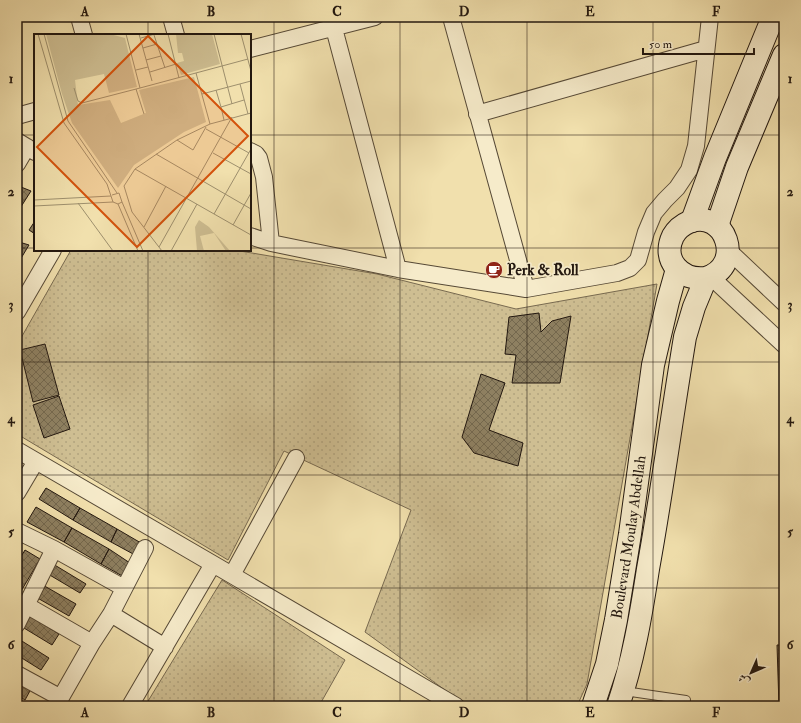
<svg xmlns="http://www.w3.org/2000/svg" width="801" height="723" font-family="'IM FELL Double Pica',Amiri,serif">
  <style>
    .grass { fill: url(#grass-dots); stroke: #786a50 }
    .building { fill: url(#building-cross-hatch); stroke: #22170f }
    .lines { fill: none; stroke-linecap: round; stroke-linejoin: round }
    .lane-casing { stroke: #564936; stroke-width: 10 }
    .street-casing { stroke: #564936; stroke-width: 18 }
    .secondary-casing { stroke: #22170f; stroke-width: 24 }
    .lane { stroke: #f6ebca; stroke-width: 8 }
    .street { stroke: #f6ebca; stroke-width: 16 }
    .secondary { stroke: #f6ebca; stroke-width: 22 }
    .grid { fill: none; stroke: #22170f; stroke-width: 1; stroke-opacity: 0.55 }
    .labels { text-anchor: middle; stroke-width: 3.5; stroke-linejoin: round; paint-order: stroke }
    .poi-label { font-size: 15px; font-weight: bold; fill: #22170f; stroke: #f6ebca; text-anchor: start }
    .street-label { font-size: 15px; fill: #22170f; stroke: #f6ebca }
    .inset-road { fill: none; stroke: #9e906e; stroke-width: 1 }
    .view { fill: #d4520c; fill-opacity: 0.15; stroke: #d4520c; stroke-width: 2 }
    .inset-edge { fill: none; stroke: #22170f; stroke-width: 2 }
    .neatline { fill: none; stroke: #22170f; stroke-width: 1.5 }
    .grid-label { font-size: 13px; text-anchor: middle; font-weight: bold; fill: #22170f }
  </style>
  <defs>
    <pattern id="grass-dots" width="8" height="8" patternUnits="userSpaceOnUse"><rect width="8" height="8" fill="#cebe92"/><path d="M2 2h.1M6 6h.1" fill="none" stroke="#b1a37d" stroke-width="1.8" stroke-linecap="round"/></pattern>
    <pattern id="building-cross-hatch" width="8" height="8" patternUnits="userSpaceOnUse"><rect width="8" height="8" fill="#8e8061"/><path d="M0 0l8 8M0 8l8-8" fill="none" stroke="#74684e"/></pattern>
  </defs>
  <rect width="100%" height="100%" fill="#f1e0ad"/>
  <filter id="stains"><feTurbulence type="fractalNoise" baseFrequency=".005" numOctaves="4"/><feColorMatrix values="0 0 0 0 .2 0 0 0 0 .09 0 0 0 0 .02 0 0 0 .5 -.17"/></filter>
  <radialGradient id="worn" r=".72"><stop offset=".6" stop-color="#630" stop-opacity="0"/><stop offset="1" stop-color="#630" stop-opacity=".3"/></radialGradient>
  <!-- grass -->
  <path class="grass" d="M71,250H234L377,274L516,309L657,284L587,684L577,706H467L365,632L411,510L284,451L228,560L17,434V345Z
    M222,580L345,660L319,706H145Z"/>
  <!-- building -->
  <path class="building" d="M21,187L31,191L17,213V193Z
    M35,221V234L29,230Z
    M19,242L29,245L17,265V245Z
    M539,313L541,332L552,321L571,316L560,383H512L516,355L505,354L509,317Z
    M45,344L59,395L33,402L20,350Z
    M481,374L505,383L489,430L523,443L518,466L474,453L462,437Z
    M59,396L70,429L44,438L33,405Z
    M46,488L80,508L73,520L39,499Z
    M36,507L72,528L64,542L27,522Z
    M80,508L117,529L111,542L73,520Z
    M72,528L109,549L101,564L64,542Z
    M117,529L141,543L135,555L111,542Z
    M109,549L130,563L124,577L101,564Z
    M25,550L40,559L17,598V563Z
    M53,564L86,584L80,593L48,574Z
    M41,584L76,604L69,616L34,596Z
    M26,613L59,634L52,645L19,625Z
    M17,638L49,658L41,670L17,655Z
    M777,645H784V706H779Z
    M17,680L31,689L25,700L17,695Z"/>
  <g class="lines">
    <defs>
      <path id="lane" d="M624,691L686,700"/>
      <path id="street" d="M79,17L84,35
        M171,17L176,35
        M331,17L398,269
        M451,17L526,289
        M250,49L375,17
        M477,114L706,49
        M17,116L35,111
        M17,141L35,152
        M250,151L256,154L259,158L264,177L271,243
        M17,164L27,147
        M250,236L271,243L398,269L526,289L617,273L630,268L638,260L646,232L654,213L665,200L677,188L689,170L696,146L710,17
        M729,251L784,303
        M711,277L784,345
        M17,312L53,250
        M17,450L213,564L130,706
        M17,493L36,461
        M17,531L54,549L124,588
        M213,564L456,706
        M232,575L296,458
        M26,605L92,643
        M111,614L165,647
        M17,624L54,549
        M17,674L61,698
        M56,706L92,643L111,614L145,548"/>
      <g id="secondary">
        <path d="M692,221L715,158L773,17"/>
        <path d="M717,226L737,167L784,55"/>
        <path id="s1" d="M593,706L607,664L616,620L630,534L653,365L668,301L677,269"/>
        <path d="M618,706C633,662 641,615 648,569C662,492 672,415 685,337L694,307L706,278C746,265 725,208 689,222C682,225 677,229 673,236C661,261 682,281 706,278"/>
      </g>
    </defs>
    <!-- lane casing -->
    <use href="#lane" class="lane-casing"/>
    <!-- street casing -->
    <use href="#street" class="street-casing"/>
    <!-- secondary casing -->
    <use href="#secondary" class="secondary-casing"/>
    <!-- lane -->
    <use href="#lane" class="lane"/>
    <!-- street -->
    <use href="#street" class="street"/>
    <!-- secondary -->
    <use href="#secondary" class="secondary"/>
  </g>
  <!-- grid -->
  <path class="grid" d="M148,17V35M274,17V706M400,17V706M527,17V706M653,17V706M17,135H35M250,135H784M17,248H35M250,248H784M148,250V706M17,362H784M17,475H784M17,588H784"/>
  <!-- icons -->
  <defs>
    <symbol id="cafe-disc" viewBox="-11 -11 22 22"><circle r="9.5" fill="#8f2418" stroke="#f6ebca"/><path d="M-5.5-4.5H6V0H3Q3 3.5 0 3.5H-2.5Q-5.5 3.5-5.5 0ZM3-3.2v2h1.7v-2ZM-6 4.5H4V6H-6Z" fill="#fff"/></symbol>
  </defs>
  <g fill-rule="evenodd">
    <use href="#cafe-disc" x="484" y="260" width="20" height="20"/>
  </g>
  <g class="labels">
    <!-- poi labels -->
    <g class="poi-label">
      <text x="507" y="275">Perk &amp; Roll</text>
    </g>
    <!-- street labels -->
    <g class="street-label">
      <text dy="5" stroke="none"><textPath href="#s1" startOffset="173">Boulevard Moulay Abdellah</textPath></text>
    </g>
  </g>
  <!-- overview -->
  <g transform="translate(34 34)">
    <rect width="217" height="217" fill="#f1e0ad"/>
    <path d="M12,0H76L91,4L103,53L75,59L70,40L41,46L44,71L76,66L87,89L112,79L105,56L160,43L172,88L150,98L100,131L84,154L38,89L28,60ZM142,0H178L186,30L147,41L143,29L150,27L148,19H144ZM165,186L175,193L196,217H192L180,199L166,202L170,217H163L161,193Z" fill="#cebe92"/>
    <path class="inset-road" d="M4,0L30,89L73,150L79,168L84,170L88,168L85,159L78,161M10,0L34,87L83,159M92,0L106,54L214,25M105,0L118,47M134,0L145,44M180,0L198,70M207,0L217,37M120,1L131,34M107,4L121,0M109,14L123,10M112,26L127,22M102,36L114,33M116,38L142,30M206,50L214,80M40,54L44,67L48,69L106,54M102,55L110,80M182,56L187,73M168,60L217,47M190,86L187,73L210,66M176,90L217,79M172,95L215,119M143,106L159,116L172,93M179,119L217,140M122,120L217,175M101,135L217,201M0,166L77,162M88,168L109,217M44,169L79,217M84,170L104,217M0,172L79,168M180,180L217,115M199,191L217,159M110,193L132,152M125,213L198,83M128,217L98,178L90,152L101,135L143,106L176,90L162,39M137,217L163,170"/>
    <path class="view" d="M114,2L214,102L103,213L3,113Z"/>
    <rect width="217" height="217" class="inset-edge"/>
  </g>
  <!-- margin -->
  <rect width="801" height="723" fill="none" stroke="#f1e0ad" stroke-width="44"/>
  <!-- north arrow -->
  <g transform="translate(751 673) rotate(225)" stroke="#f6ebca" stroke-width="3" paint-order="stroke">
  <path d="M0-3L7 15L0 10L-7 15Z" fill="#22170f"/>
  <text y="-6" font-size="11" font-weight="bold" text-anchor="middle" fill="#22170f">ش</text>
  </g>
  <!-- scale -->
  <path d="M643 48v6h111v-6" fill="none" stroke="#22170f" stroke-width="2"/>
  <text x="649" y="48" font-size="12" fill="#22170f" stroke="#f6ebca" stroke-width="3" paint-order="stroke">50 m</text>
  <rect x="22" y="22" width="757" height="679" class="neatline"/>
  <g class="grid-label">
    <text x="85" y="16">A</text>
    <text x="211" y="16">B</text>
    <text x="337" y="16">C</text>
    <text x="464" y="16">D</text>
    <text x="590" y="16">E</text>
    <text x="716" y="16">F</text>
    <text x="11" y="83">1</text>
    <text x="790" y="83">1</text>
    <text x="11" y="196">2</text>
    <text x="790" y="196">2</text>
    <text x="11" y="309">3</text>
    <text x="790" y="309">3</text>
    <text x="11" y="423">4</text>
    <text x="790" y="423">4</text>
    <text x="11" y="536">5</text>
    <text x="790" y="536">5</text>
    <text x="11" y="649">6</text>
    <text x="790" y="649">6</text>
    <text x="85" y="717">A</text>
    <text x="211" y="717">B</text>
    <text x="337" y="717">C</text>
    <text x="464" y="717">D</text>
    <text x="590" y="717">E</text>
    <text x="716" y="717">F</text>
  </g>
  <rect width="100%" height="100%" filter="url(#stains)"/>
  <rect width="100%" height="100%" fill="url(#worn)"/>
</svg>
